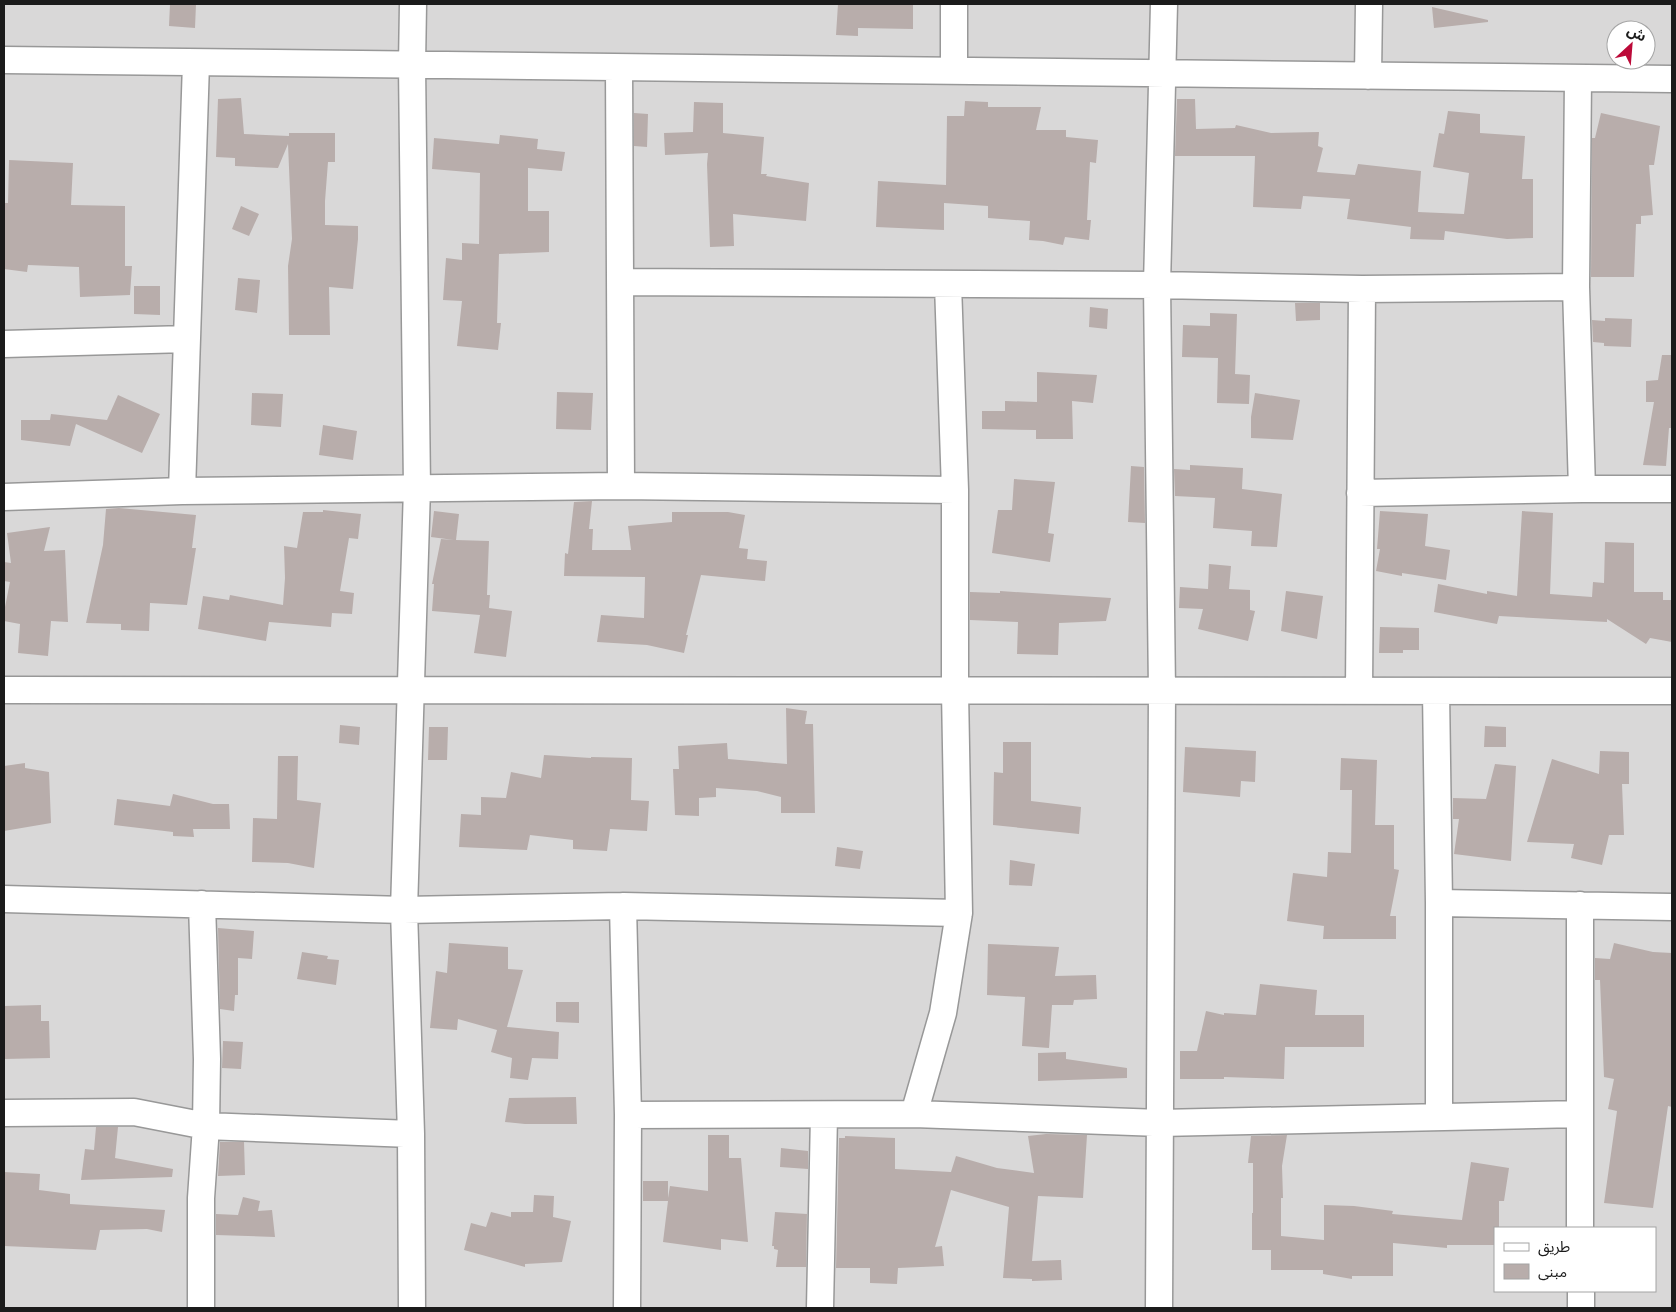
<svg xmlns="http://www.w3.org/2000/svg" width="1676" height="1312" font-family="Arial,'Noto Sans Arabic',sans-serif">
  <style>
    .residential { fill: #d9d8d8; fill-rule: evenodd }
    .building { fill: #b8adab }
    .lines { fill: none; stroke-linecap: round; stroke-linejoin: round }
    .minor-casing { stroke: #989898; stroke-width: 29 }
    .minor { stroke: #fff; stroke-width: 26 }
  </style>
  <rect width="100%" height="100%" fill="#ece5e1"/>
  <!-- residential -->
  <path class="residential" d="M4,4H1672V1308H4ZM1616,30H1646V60H1616ZM1495,1228H1655V1291H1495Z"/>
  <!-- building -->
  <path class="building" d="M170,4H196L195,28L169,26Z
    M838,4H913V29L858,28V36L836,35Z
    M1432,7L1488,20V22L1434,28Z
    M241,98L244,134L289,136V133H335V162H328L325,201V225L358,226V239L353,289L329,287L330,335H289L288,266L292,239L288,144L278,168L235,166V158L216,157L218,99Z
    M1177,99H1195L1196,129L1235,128L1236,125L1271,133L1319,132L1318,146L1323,148L1317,172L1355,175L1358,164L1421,171L1418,212L1464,214L1469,173L1433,167L1439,133L1444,134L1448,111L1480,114V133L1525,136L1522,179H1533V238L1507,239L1445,231L1444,240L1410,239L1411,227L1347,219L1350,199L1303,196L1301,209L1253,207L1255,156H1175Z
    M965,101L988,102V107H1041L1036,130H1066V137L1098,140L1096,163L1090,162L1087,220H1091L1089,240L1065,237L1063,245L1043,241L1029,240L1030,221L988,218V206L944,203V230L876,227L878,181L946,185L947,116H964Z
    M694,102L723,103V133L764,137L761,174H767L766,176L809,183L806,221L733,214L734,246L710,247L707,164L708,153L665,155L664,133L693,132Z
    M634,113L648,114L647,147L634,146Z
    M1601,113L1660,126L1654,165H1649L1653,215L1641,216V224H1636L1634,277H1591L1592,138H1595Z
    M500,135L538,139L537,149L565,152L562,171L528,168V211H549V252L499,254L497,323H501L498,350L457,346L462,301L443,300L446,258L462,260V243L479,244L480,173L432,169L434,138L499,144Z
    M9,160L73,163L71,205L125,206V266H132L130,295L80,297L79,267L28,265L27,272L4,269V203H8Z
    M241,206L259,214L249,236L232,229Z
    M238,278L260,280L257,313L235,310Z
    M134,286H160V315L134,314Z
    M1295,303H1320V320L1296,321Z
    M1090,307L1108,309L1107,329L1089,327Z
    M1210,313L1237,314L1235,374L1250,375L1249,404L1217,403L1218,358L1182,357L1183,325L1210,326Z
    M1605,318L1632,319L1631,347L1604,346V343L1593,342L1592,320L1605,321Z
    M1662,355H1672V428H1669L1666,466L1643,465L1654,402H1646V381L1658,380Z
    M1037,372L1097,375L1093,403L1072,401L1073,439H1036V430L982,429V411H1005V401L1037,402Z
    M557,392L593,393L591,430L556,429Z
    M252,393L283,394L281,427L251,425Z
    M1255,393L1300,400L1293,440L1251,438V417Z
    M118,395L160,414L142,453L76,424L70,446L21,440V420H50L51,414L107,420Z
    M323,425L357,431L353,460L319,455Z
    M1190,465L1243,468L1242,489L1282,494L1277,547L1251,546L1252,531L1213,528L1215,498L1175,496L1174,469L1190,470Z
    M1131,466L1144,467L1145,523L1128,522Z
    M1014,479L1055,482L1048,533L1054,534L1050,562L992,553L998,510H1012Z
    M592,501L589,529H593L592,550H631L628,526L672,522V512H728L745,515L739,548L748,549L747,559L767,561L765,581L701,575L686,635H688L684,653L647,645L597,642L601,615L644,618L645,577L564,576L565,553L568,554L574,502Z
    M119,508L196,515L192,548H196L187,605L150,603L149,631L121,630V624L86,623L103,545L106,509Z
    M323,510L361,514L358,539L349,538L340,591L354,593L352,614L332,613L331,627L269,622L266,641L198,629L203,596L229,600L230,595L283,605L285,578L284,546L297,548L303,512H323Z
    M434,511L459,514L456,540L489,541L487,595H490L489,608L512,611L506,657L474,653L480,615L432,611L434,584H432L441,539L454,540L431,537Z
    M1380,511L1428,514L1425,546L1450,550L1446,580L1402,573V576L1376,571L1380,549H1377Z
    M1522,511L1553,513L1550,594L1592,597L1593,582L1604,583L1605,542L1634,543V592H1663V600H1672V642L1650,638L1646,644L1607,619V622L1499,616L1497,624L1434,612L1438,584L1487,594V591L1517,596Z
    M50,527L44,551L65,550L68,622L51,621L48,656L18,653L20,624L4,621V612L10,582L4,581V562L11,563L7,533Z
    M1209,564L1231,566L1229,589L1250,590V610L1255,611L1248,641L1198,629L1203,609L1179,608L1180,587L1208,589Z
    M1000,591L1111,598L1106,621L1059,623L1058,655L1017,654L1018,622L970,620V592L1000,593Z
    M1286,591L1323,596L1317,639L1281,631Z
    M1380,627L1419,628V650H1403V653H1379Z
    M786,708L807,711L805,724H813L815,813H781V797L757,791L716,788V797L699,798V816L675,815L673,769H679L678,746L727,743L728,759L787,764Z
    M340,725L360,727L359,745L339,743Z
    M1485,726L1506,727V747H1484Z
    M429,727H448L447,760H428Z
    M1003,742H1031V801L1081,807L1079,834L993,825L994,772L1003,773Z
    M1185,747L1256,751L1255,782L1241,781L1240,797L1183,792Z
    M1600,751L1629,752V784H1622L1624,835H1609L1602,865L1571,858L1574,844L1527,842L1552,759L1599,774Z
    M544,755L591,758V757L632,758L631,800L649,801L647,831L610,829L607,851L573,849V840L530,835L527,850L459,847L461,814L481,815V797L506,798L511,772L541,778Z
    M278,756H298L297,800L321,803L314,868L288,863L252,862L253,818L277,819Z
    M1341,758L1377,760L1375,825H1394V869L1399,870L1390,916H1396V939H1323L1324,926L1287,921L1293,873L1327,877L1328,852L1351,853L1352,790H1340Z
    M25,763V768L49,772L51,823L4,831V766Z
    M1495,764L1516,766L1511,861L1454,854L1459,819H1453V798L1486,799Z
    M173,794L213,804H229L230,829H193L194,837L173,836V832L114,825L117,799L170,806Z
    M837,847L863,851L860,869L835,866Z
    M1010,860L1035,864L1032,886L1009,885Z
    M218,928L254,931L252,959L238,958V995H235L234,1011L220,1009Z
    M449,943L508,947V969L523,970L507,1027L559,1032L558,1059L532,1058L528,1080L510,1078L512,1058L491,1052L497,1030L458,1019L457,1030L430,1028L436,971L447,973Z
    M1614,943L1653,952L1672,953V1107L1668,1106L1653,1208L1604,1203L1617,1111L1608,1109L1614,1079L1604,1077L1600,980H1595V958L1610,959Z
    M988,944L1059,947L1055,976L1096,975L1097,999L1074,1000L1073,1005H1052L1049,1048L1022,1046L1025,997L987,995Z
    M302,952L328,956L327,959L339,960L336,985L297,979Z
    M1260,984L1317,990L1315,1015H1364V1047H1285L1284,1079L1224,1077V1079H1180V1051H1197L1206,1011L1224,1015V1013L1256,1015Z
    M556,1002H579V1023L556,1022Z
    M41,1005V1021H49L50,1058L4,1059V1006Z
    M223,1041L243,1042L241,1069L222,1068Z
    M1066,1052V1059L1127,1068V1078L1038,1081V1053Z
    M576,1097L577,1124H525L505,1122L509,1098Z
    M96,1127H118L115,1158L173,1169L172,1177L81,1180L85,1149L94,1150Z
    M1046,1134L1087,1135L1083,1198L1038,1196L1032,1261L1061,1260L1062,1280L1032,1281V1279L1003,1278L1009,1207L951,1190L935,1247L942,1246L944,1266L898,1268L897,1284L870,1283V1268H836L839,1138H845V1136L895,1138V1169L951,1172L956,1156L997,1168L1034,1173L1028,1136Z
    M708,1135H729V1158H741L748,1242L721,1239V1250L663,1242L668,1201H643V1181H668V1198L670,1186L708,1191Z
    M1287,1135L1282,1166L1283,1198H1281V1236L1324,1240V1205L1354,1206L1393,1211L1392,1214L1462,1220L1471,1162L1509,1168L1504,1201H1499V1228H1495V1245H1447V1248L1393,1243V1276H1352V1279L1323,1274V1270H1271V1250H1252V1213H1253V1163H1248L1251,1136Z
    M220,1142H244L245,1175L218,1176Z
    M781,1148L808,1151V1169L780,1167Z
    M4,1172L40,1174L39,1190L70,1194V1204L165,1210L162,1232L147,1229L100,1230L96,1250L4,1246Z
    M534,1195L554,1196L553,1217L571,1221L562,1262L525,1264V1267L464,1250L471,1223L486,1227L491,1212L511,1217V1212H533Z
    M243,1197L260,1201L258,1211L272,1210L275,1237L216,1235V1214L238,1215Z
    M807,1211L806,1267H776L778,1250L774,1249V1246H772L775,1212L807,1214Z"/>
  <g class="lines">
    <defs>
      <path id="minor" d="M4,60L1672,79
        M619,68L621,486
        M954,71V4
        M1368,76L1369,4
        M1578,78L1576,287L1582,489
        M621,282L1157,285L1362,289L1576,287
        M4,344L187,339
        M182,491L196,63
        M1360,493L1582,489H1672
        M4,497L182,491L621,486L955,490
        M4,690L1672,691
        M1359,691L1362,289
        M1436,691L1439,903V1116
        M4,899L404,910L623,906L959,913
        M1439,903L1672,907
        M1580,905V1228
        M623,906L628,1115L627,1308
        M4,1113L134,1112L206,1126L411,1134
        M914,1114L943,1013L959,913L955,691V490L948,284
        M628,1115L914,1114L1160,1123L1579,1114
        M1581,1291V1308
        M201,1308V1198L206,1126L207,1059L202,904
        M412,1308L411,1134L404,910L417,488L412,65L413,4
        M820,1308L824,1115
        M1159,1308L1162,691L1157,285L1164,4"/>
    </defs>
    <!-- minor casing -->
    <use href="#minor" class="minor-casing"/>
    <!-- minor -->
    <use href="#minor" class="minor"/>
  </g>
  <!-- border -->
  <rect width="1676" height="1312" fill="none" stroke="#1b1b1b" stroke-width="10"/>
  <!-- legend -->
  <rect x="1494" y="1227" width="162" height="65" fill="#ffffff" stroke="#a4a4a4"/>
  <rect x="1504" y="1243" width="25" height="8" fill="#ffffff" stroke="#a4a4a4"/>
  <text x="1538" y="1252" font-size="15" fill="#1b1b1b">طريق</text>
  <rect x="1504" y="1264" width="25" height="15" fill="#b8adab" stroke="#a4a4a4"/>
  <text x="1538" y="1277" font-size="15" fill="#1b1b1b">مبنى</text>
  <!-- north arrow -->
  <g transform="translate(1631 45) rotate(26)"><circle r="24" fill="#ffffff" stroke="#a4a4a4"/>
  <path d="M0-4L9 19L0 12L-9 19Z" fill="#bc0a39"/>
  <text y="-8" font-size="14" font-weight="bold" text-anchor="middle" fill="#1b1b1b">ش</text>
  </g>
</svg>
